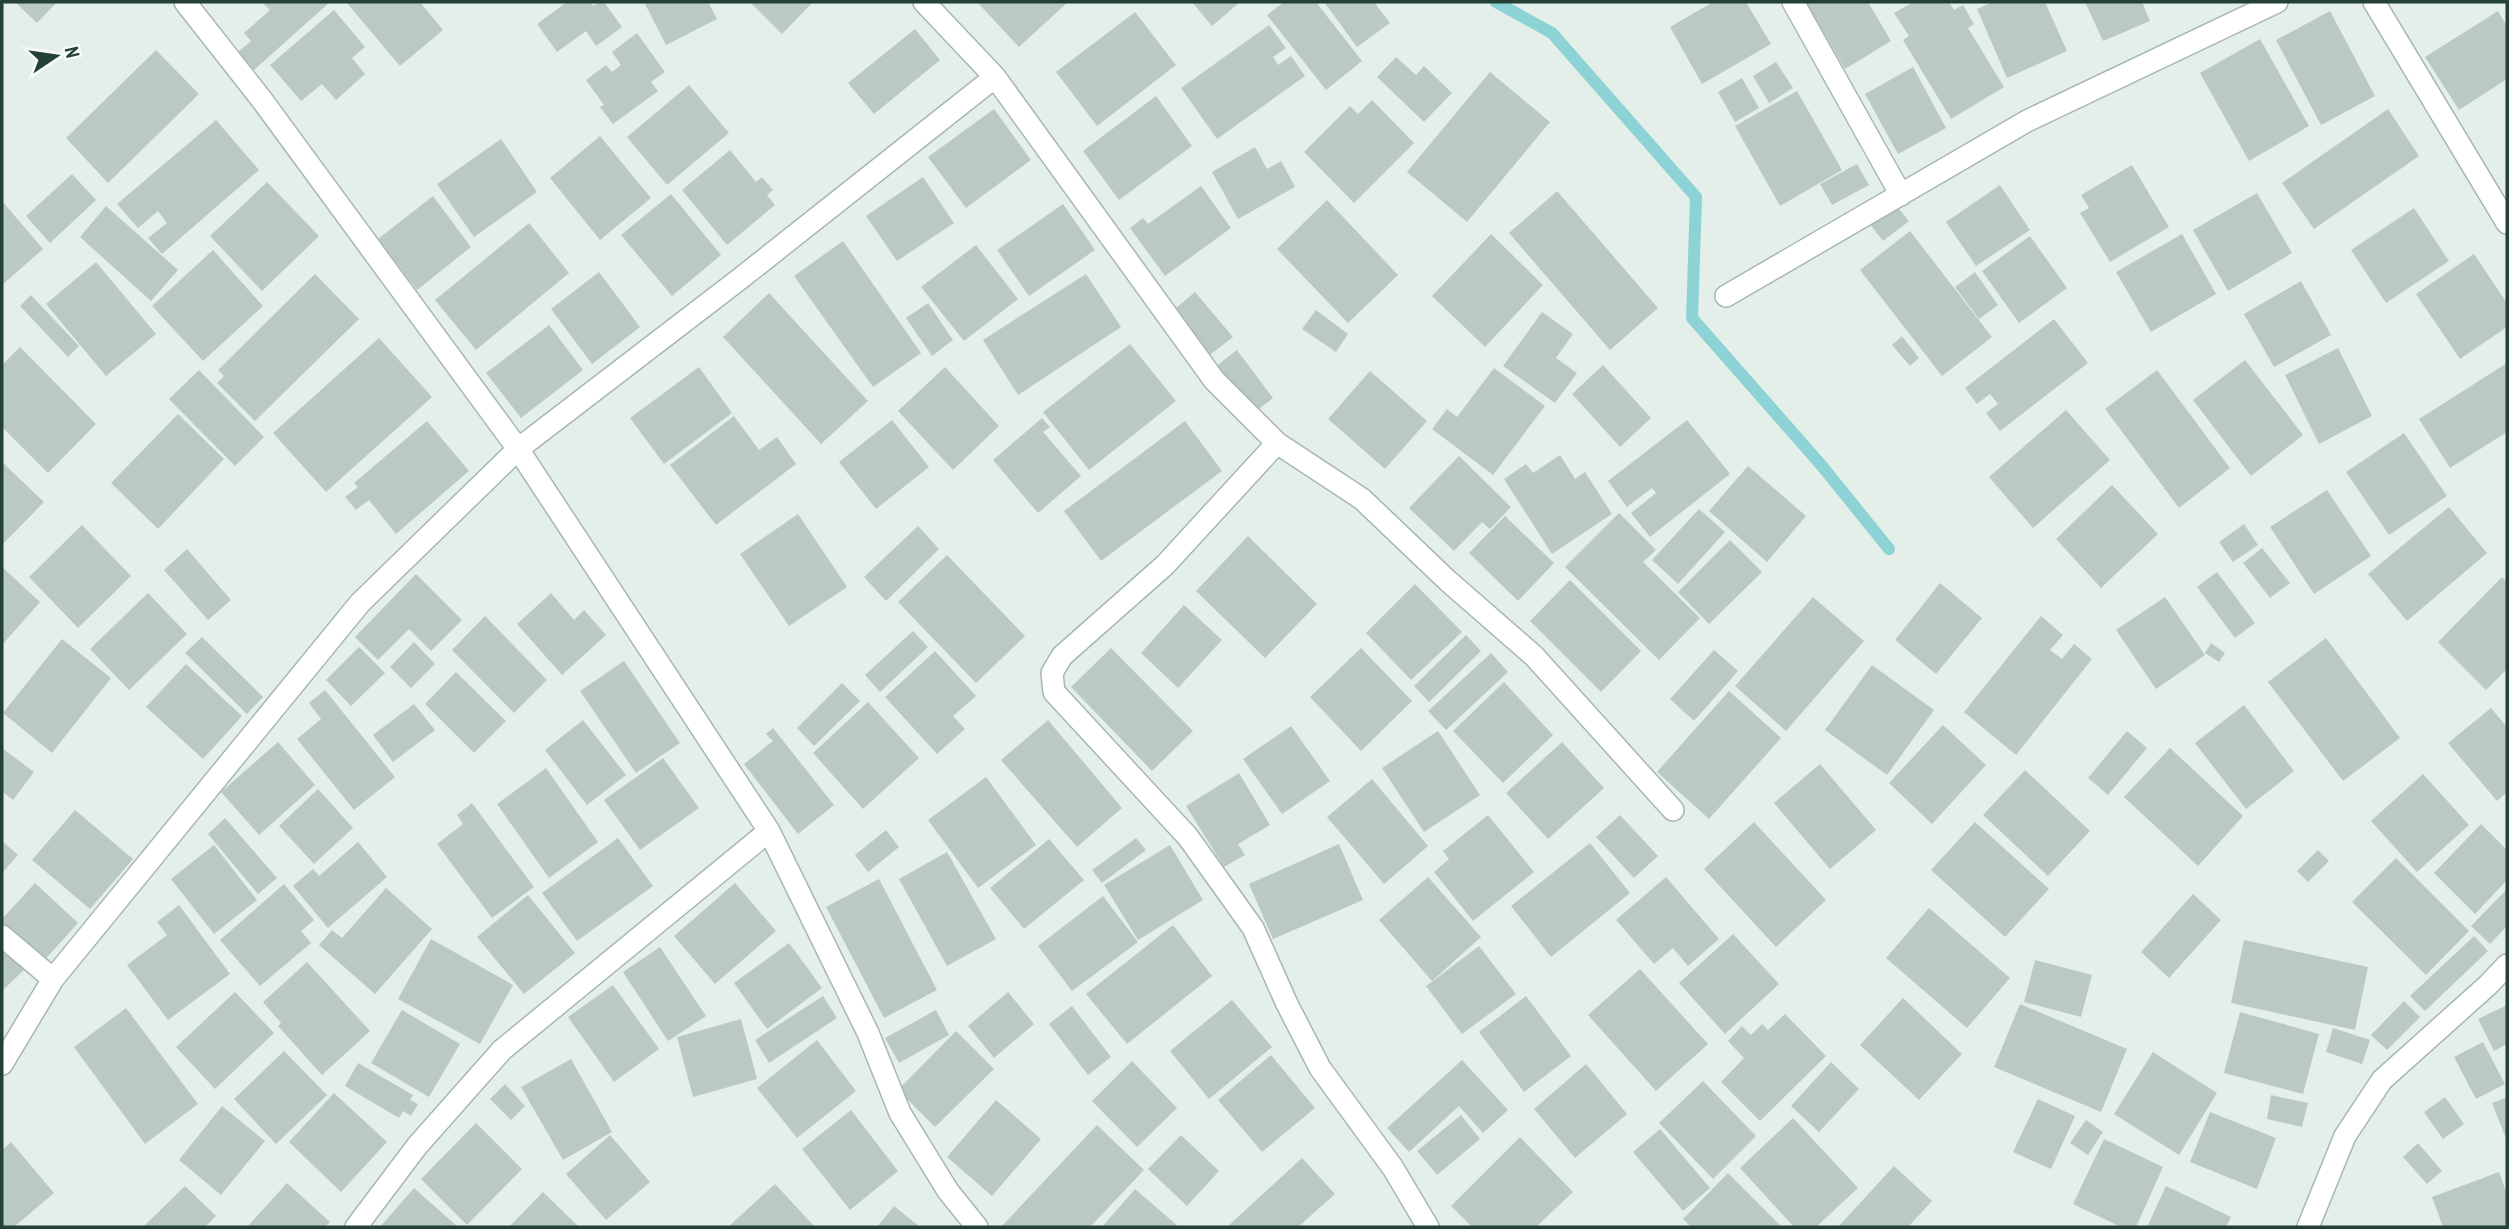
<svg xmlns="http://www.w3.org/2000/svg" width="2509" height="1229" font-family="'PT Sans Narrow',sans-serif">
  <style>
    .lines { fill: none; stroke-linecap: round; stroke-linejoin: round }
    .stream { stroke: #8dd2d4; stroke-width: 12 }
    .building { fill: #bacac2 }
    .minor-casing { stroke: #a7b7b0; stroke-width: 24 }
    .minor { stroke: #fff; stroke-width: 21 }
  </style>
  <rect width="100%" height="100%" fill="#e5efe9"/>
  <g class="lines">
    <!-- stream -->
    <path class="stream" d="M1496,2L1552,33L1696,197L1692,318L1822,466L1889,549"/>
  </g>
  <!-- building -->
  <path class="building" d="M15,2H57L37,23Z
    M262,2H330L254,70L238,52L251,41L244,33L270,10Z
    M346,2H420L443,30L400,66Z
    M567,2H590L593,6L599,2H604L622,27L596,46L586,31L557,52L537,24Z
    M644,2H708L717,19L666,45Z
    M750,2H813L782,34Z
    M977,2H1068L1019,47Z
    M1192,2H1240L1212,26Z
    M1284,2H1316L1362,61L1326,90L1267,15Z
    M1324,2H1374L1390,23L1357,47Z
    M1713,2H1746L1771,44L1702,84L1670,27Z
    M1806,2H1868L1891,41L1845,69Z
    M1913,2H1949L1954,10L1963,5L1974,24L1968,28L2004,87L1951,119L1903,40L1909,36L1894,13Z
    M1993,2H2045L2067,51L2007,78L1977,9Z
    M2085,2H2142L2150,21L2103,41Z
    M334,10L365,47L352,58L365,74L336,100L322,84L301,101L270,65Z
    M2330,11L2375,96L2321,125L2276,40Z
    M2498,11L2507,26V79L2459,110L2425,57Z
    M1135,12L1176,65L1097,126L1056,72Z
    M1269,25L1286,48L1273,57L1278,65L1291,56L1305,76L1217,139L1181,88Z
    M915,29L940,60L874,114L848,83Z
    M637,33L665,72L651,82L658,91L613,124L600,107L604,105L586,80L606,65L612,72L621,65L612,52Z
    M2260,39L2309,126L2249,161L2200,73Z
    M156,50L199,94L108,183L66,138Z
    M1396,57L1416,75L1424,66L1452,93L1424,122L1377,77Z
    M1776,62L1793,88L1769,103L1753,76Z
    M1913,67L1946,128L1898,154L1865,94Z
    M1490,72L1550,122L1467,222L1407,172Z
    M1742,78L1759,108L1735,122L1718,92Z
    M689,85L729,133L667,185L627,137Z
    M1797,91L1842,170L1780,206L1735,126Z
    M1156,96L1192,146L1119,200L1083,151Z
    M1372,100L1414,143L1354,203L1304,152L1350,106L1358,114Z
    M994,109L1031,160L966,208L928,157Z
    M2388,109L2419,156L2314,229L2282,183Z
    M216,120L259,170L162,254L148,238L167,223L158,211L138,228L117,204Z
    M600,136L651,198L600,240L550,178Z
    M501,139L537,192L474,237L437,184Z
    M1255,147L1267,169L1281,161L1295,187L1238,219L1212,172Z
    M730,150L756,182L762,177L773,190L767,195L775,205L727,245L682,190Z
    M1857,164L1869,185L1832,205L1820,184Z
    M2132,165L2169,227L2110,262L2080,213L2089,208L2081,195Z
    M72,174L96,200L50,243L26,216Z
    M923,177L954,223L897,261L866,216Z
    M267,182L319,236L262,291L210,236Z
    M2000,185L2030,230L1976,266L1946,222Z
    M1201,186L1231,228L1165,276L1130,228L1143,218L1148,224Z
    M1557,191L1658,308L1610,350L1509,233Z
    M2257,193L2292,253L2228,291L2193,230Z
    M671,194L721,255L672,296L621,235Z
    M433,196L471,247L417,290L378,239Z
    M1327,200L1398,275L1348,323L1277,249Z
    M2,201L43,249L2,285Z
    M1894,203L1909,221L1883,241L1869,223Z
    M1063,204L1095,250L1029,296L997,250Z
    M106,206L178,270L151,301L80,237Z
    M2414,208L2449,261L2386,303L2351,250Z
    M529,223L569,273L476,350L435,300Z
    M1910,231L1992,337L1942,376L1860,270Z
    M1491,234L1543,285L1485,347L1432,296Z
    M2182,234L2216,294L2151,332L2116,272Z
    M2030,236L2067,288L2019,323L1982,271Z
    M843,241L921,353L873,387L794,276Z
    M976,245L1018,299L964,341L921,287Z
    M213,250L263,306L203,361L152,306Z
    M2474,254L2507,303V327L2460,359L2416,294Z
    M96,262L156,334L106,376L46,304Z
    M599,272L640,327L592,364L551,309Z
    M1975,272L1998,305L1979,319L1955,287Z
    M315,274L359,319L255,421L217,383L224,376L218,370Z
    M1086,274L1121,327L1018,395L983,340Z
    M2301,281L2331,335L2274,367L2244,314Z
    M1195,292L1233,337L1206,358L1170,313Z
    M769,293L868,401L821,444L723,337Z
    M31,295L79,346L68,357L20,306Z
    M928,303L953,340L932,356L906,318Z
    M1316,310L1348,334L1336,352L1302,329Z
    M1542,312L1573,334L1556,358L1577,373L1555,403L1503,366Z
    M2054,319L2088,363L2000,431L1986,413L1998,404L1990,394L1977,404L1965,388Z
    M549,325L583,370L521,418L486,373Z
    M1902,336L1919,358L1910,366L1892,345Z
    M379,338L432,397L326,492L273,433Z
    M1130,344L1176,401L1089,470L1043,412Z
    M20,347L96,424L48,473L2,427V365Z
    M2338,348L2372,416L2319,444L2285,375Z
    M1237,350L1273,398L1251,415L1215,367Z
    M2245,360L2303,435L2251,476L2193,400Z
    M2507,363V432L2450,468L2419,419Z
    M1603,365L1651,418L1620,447L1572,394Z
    M699,367L732,413L664,464L630,418Z
    M945,367L999,426L953,470L898,411Z
    M1494,368L1545,406L1493,475L1432,429L1447,409L1457,417Z
    M199,370L264,437L235,466L169,399Z
    M2157,370L2230,468L2179,508L2105,409Z
    M1370,371L1427,421L1385,469L1328,419Z
    M2066,410L2110,460L2033,528L1989,477Z
    M178,414L224,459L158,529L111,483Z
    M734,416L759,450L777,437L796,464L716,525L670,465Z
    M1042,418L1050,427L1043,432L1081,476L1038,513L993,460Z
    M892,420L929,467L876,509L839,462Z
    M1687,420L1730,474L1650,537L1631,513L1656,493L1652,488L1627,507L1608,481Z
    M427,421L469,471L396,534L369,500L356,510L345,497L358,487L354,483Z
    M1185,421L1222,471L1101,561L1064,511Z
    M2404,433L2447,496L2389,535L2346,472Z
    M1560,455L1575,479L1585,472L1612,514L1552,554L1504,479L1526,464L1533,473Z
    M1459,456L1511,507L1490,529L1482,522L1454,551L1409,508Z
    M2,462L44,502L2,545Z
    M1748,466L1806,516L1767,562L1709,511Z
    M2112,485L2158,534L2101,588L2056,539Z
    M2327,490L2371,556L2314,594L2270,527Z
    M2449,507L2487,553L2407,621L2368,574Z
    M1699,509L1725,532L1678,584L1652,560Z
    M1619,513L1656,550L1643,562L1700,618L1659,660L1565,567Z
    M798,514L847,587L789,626L740,554Z
    M1505,516L1554,563L1518,601L1469,553Z
    M2244,524L2258,545L2233,562L2219,542Z
    M82,525L131,576L78,628L29,577Z
    M918,526L939,549L886,601L864,577Z
    M1248,536L1317,604L1265,658L1196,591Z
    M1730,540L1762,572L1709,624L1678,592Z
    M2262,548L2290,583L2270,598L2243,563Z
    M187,549L231,600L208,620L164,570Z
    M947,555L1025,636L976,683L898,602Z
    M2,567L40,602L2,645Z
    M2217,572L2255,623L2235,638L2197,587Z
    M416,574L462,620L431,651L409,629L378,660L355,637Z
    M2502,577L2507,582V669L2486,690L2438,642Z
    M1570,580L1641,651L1601,692L1530,621Z
    M1940,583L1982,618L1936,674L1895,640Z
    M1415,584L1462,632L1411,680L1366,633Z
    M148,593L187,634L129,690L90,649Z
    M551,593L574,620L584,610L606,635L562,675L517,624Z
    M1813,597L1864,641L1786,731L1735,686Z
    M2165,597L2205,655L2156,689L2116,630Z
    M1184,605L1222,640L1178,688L1141,653Z
    M485,616L547,680L514,713L452,650Z
    M2041,616L2063,635L2050,650L2062,659L2074,644L2092,659L2016,755L1964,712Z
    M913,631L928,647L880,692L865,675Z
    M1466,635L1481,651L1429,702L1414,686Z
    M202,637L263,697L247,714L185,653Z
    M2326,638L2400,738L2343,781L2268,682Z
    M62,639L111,678L52,753L3,713Z
    M414,642L435,664L411,688L390,667Z
    M2211,643L2225,653L2219,662L2205,653Z
    M359,647L385,673L351,706L326,680Z
    M1111,648L1193,731L1152,771L1071,687Z
    M1361,648L1412,701L1361,751L1310,697Z
    M1714,650L1738,671L1694,721L1670,699Z
    M935,651L976,696L953,716L965,729L937,754L885,697Z
    M1491,653L1508,672L1446,730L1428,711Z
    M624,661L680,743L636,773L580,691Z
    M186,664L242,716L203,759L146,707Z
    M1872,665L1934,710L1887,775L1825,730Z
    M456,672L506,721L474,753L425,704Z
    M1504,682L1553,735L1503,783L1453,731Z
    M842,683L860,701L814,746L797,728Z
    M325,690L395,777L354,810L297,739L321,719L309,703Z
    M1729,691L1781,738L1709,819L1657,772Z
    M868,702L919,758L863,809L813,753Z
    M414,704L435,730L393,762L373,735Z
    M2244,705L2294,771L2246,809L2195,743Z
    M2491,708L2507,727V792L2497,801L2448,743Z
    M583,720L626,775L587,805L545,750Z
    M1048,720L1122,808L1077,847L1001,760Z
    M1943,725L1986,765L1932,824L1889,783Z
    M1291,726L1330,781L1282,814L1243,759Z
    M773,728L834,805L798,834L744,764L773,741L766,734Z
    M1438,731L1480,795L1424,832L1382,768Z
    M2127,731L2147,748L2108,795L2088,778Z
    M278,742L315,785L259,835L221,792Z
    M1562,742L1604,788L1548,839L1506,793Z
    M2,748L34,772L13,800L2,791Z
    M2170,748L2243,816L2198,866L2124,797Z
    M663,758L699,808L640,850L604,800Z
    M1820,764L1876,830L1830,869L1774,803Z
    M546,768L598,842L549,878L497,804Z
    M2025,770L2090,831L2048,876L1983,815Z
    M1239,773L1270,825L1238,844L1245,855L1224,867L1186,806Z
    M2423,774L2469,825L2417,872L2371,821Z
    M986,777L1036,845L978,888L928,820Z
    M1372,779L1428,846L1384,884L1327,817Z
    M318,789L353,828L314,864L279,826Z
    M472,803L534,887L492,918L437,844L463,824L457,815Z
    M75,810L133,859L90,909L32,860Z
    M1488,815L1534,872L1473,921L1434,872L1449,859L1443,851Z
    M1620,815L1658,856L1634,878L1596,837Z
    M225,818L277,878L258,894L208,834Z
    M1754,822L1826,900L1776,947L1704,869Z
    M1975,822L2049,889L2005,937L1931,870Z
    M2481,824L2507,850V880L2475,914L2434,873Z
    M886,830L899,847L868,872L855,855Z
    M618,838L653,886L577,941L542,893Z
    M1136,838L1146,850L1102,883L1092,870Z
    M1049,839L1084,880L1024,929L990,888Z
    M2,841L18,855L2,873Z
    M358,842L387,877L328,928L293,886L313,869L319,876Z
    M1590,843L1630,893L1551,957L1511,906Z
    M1339,844L1363,900L1273,939L1249,884Z
    M214,845L257,900L214,934L171,879Z
    M1170,845L1203,900L1138,940L1104,885Z
    M2318,850L2329,861L2308,882L2297,871Z
    M947,852L996,939L947,966L899,879Z
    M2396,858L2469,931L2426,975L2352,902Z
    M1428,877L1481,937L1432,981L1379,920Z
    M1666,877L1719,939L1688,966L1673,948L1654,964L1616,920Z
    M879,879L937,990L884,1018L826,907Z
    M35,883L78,923L40,965L2,929V919Z
    M735,883L776,931L715,984L674,936Z
    M284,884L314,920L301,931L311,943L260,986L220,940Z
    M386,888L432,929L375,994L319,945L332,930L342,938Z
    M2507,889V926L2490,944L2471,926Z
    M2193,894L2221,920L2169,978L2141,952Z
    M528,895L575,953L524,994L477,937Z
    M1103,896L1138,942L1072,991L1038,946Z
    M179,905L230,974L168,1020L127,965L167,935L157,922Z
    M1929,908L2010,978L1967,1028L1886,958Z
    M1173,925L1212,976L1127,1044L1086,994Z
    M1733,934L1779,984L1725,1034L1679,983Z
    M2474,936L2488,951L2425,1011L2410,996Z
    M431,939L513,985L480,1044L398,999Z
    M2244,940L2368,967L2355,1030L2231,1003Z
    M789,943L822,988L767,1029L734,983Z
    M2,944L25,969L2,991Z
    M1479,946L1516,994L1462,1034L1426,986Z
    M660,947L706,1016L668,1041L623,972Z
    M2035,960L2092,975L2081,1017L2024,1002Z
    M307,962L370,1031L322,1075L278,1026L281,1023L263,1002Z
    M1640,969L1708,1044L1656,1091L1588,1015Z
    M613,985L659,1049L614,1082L568,1017Z
    M235,992L274,1033L215,1089L176,1047Z
    M1008,992L1034,1024L994,1058L968,1026Z
    M823,996L837,1018L769,1063L755,1040Z
    M1526,996L1571,1056L1524,1092L1479,1032Z
    M1903,998L1962,1054L1919,1100L1860,1045Z
    M1232,1000L1272,1047L1209,1099L1170,1051Z
    M2404,1001L2420,1017L2387,1050L2371,1035Z
    M2020,1004L2127,1049L2101,1112L1994,1067Z
    M2507,1005V1044L2494,1051L2478,1019Z
    M1072,1006L1111,1057L1088,1075L1049,1024Z
    M126,1008L198,1104L145,1144L74,1047Z
    M402,1010L460,1044L429,1097L371,1063Z
    M936,1010L949,1035L899,1063L885,1038Z
    M2240,1012L2319,1034L2303,1094L2224,1073Z
    M1785,1014L1826,1056L1760,1121L1721,1082L1744,1058L1728,1041L1742,1026L1751,1035L1762,1024L1768,1030Z
    M741,1019L757,1079L693,1097L677,1037Z
    M2333,1028L2370,1040L2362,1064L2326,1052Z
    M956,1031L994,1069L935,1127L898,1090Z
    M817,1040L856,1091L797,1138L757,1088Z
    M2483,1042L2505,1084L2476,1099L2454,1057Z
    M284,1051L327,1095L276,1144L234,1099Z
    M2153,1052L2217,1093L2179,1155L2114,1114Z
    M1271,1055L1315,1108L1262,1152L1218,1100Z
    M571,1059L612,1132L563,1160L521,1087Z
    M1462,1060L1508,1110L1483,1133L1459,1106L1409,1152L1387,1128Z
    M1132,1061L1177,1108L1137,1147L1092,1101Z
    M1831,1062L1859,1089L1819,1132L1791,1106Z
    M358,1063L413,1095L410,1100L418,1104L411,1116L403,1111L399,1118L345,1086Z
    M1586,1064L1627,1114L1575,1158L1534,1109Z
    M1703,1081L1756,1136L1713,1179L1659,1123Z
    M505,1084L525,1106L511,1120L490,1099Z
    M334,1093L387,1142L341,1192L289,1142Z
    M2271,1095L2308,1103L2302,1127L2267,1119Z
    M2445,1097L2464,1124L2443,1139L2424,1112Z
    M2507,1097V1141L2492,1103Z
    M2038,1099L2075,1116L2051,1169L2013,1152Z
    M996,1100L1041,1139L992,1196L947,1157Z
    M222,1106L265,1141L221,1195L179,1160Z
    M851,1110L898,1171L850,1210L802,1149Z
    M2210,1112L2276,1138L2257,1189L2190,1162Z
    M1461,1115L1480,1139L1437,1175L1417,1151Z
    M1793,1118L1858,1188L1816,1227H1794L1740,1168Z
    M2086,1120L2103,1132L2088,1155L2070,1143Z
    M476,1123L522,1169L467,1225L421,1179Z
    M1097,1125L1144,1170L1090,1227H1003L1002,1226Z
    M1660,1129L1710,1188L1683,1211L1633,1152Z
    M610,1135L650,1182L606,1220L566,1174Z
    M1181,1135L1219,1171L1187,1206L1148,1169Z
    M1520,1137L1573,1192L1536,1227H1472L1451,1206Z
    M2104,1139L2163,1167L2136,1227H2121L2073,1204Z
    M11,1142L54,1193L14,1227H2V1150Z
    M2418,1143L2442,1171L2427,1184L2403,1157Z
    M1302,1158L1335,1194L1298,1227H1227Z
    M1894,1166L1932,1201L1908,1227H1838Z
    M2499,1172L2507,1194V1227H2443L2432,1197Z
    M1728,1173L1782,1227H1691L1683,1219Z
    M287,1183L330,1222L325,1227H247Z
    M775,1184L815,1227H728Z
    M185,1186L216,1216L205,1227H143Z
    M2166,1186L2231,1217L2226,1227H2147Z
    M414,1188L458,1227H380Z
    M1135,1189L1179,1227H1102Z
    M543,1192L579,1227H509Z
    M894,1206L920,1227H877Z"/>
  <g class="lines">
    <defs>
      <path id="minor" d="M185,2L262,100L518,449L769,831L868,1033L900,1113L948,1191L977,1227
        M924,2L995,77L1214,380L1277,443L1362,499L1448,581L1534,656L1673,810
        M1793,2L1901,195
        M2374,2L2507,223
        M1726,296L2027,121L2277,2
        M1277,443L1165,565L1062,656L1052,673L1054,692L1188,837L1253,928L1287,1004L1320,1068L1393,1168L1428,1227
        M2,936L53,979
        M2,1064L53,979L360,603L518,449L741,278L995,77
        M356,1227L417,1146L502,1050L769,831
        M2308,1227L2345,1136L2382,1080L2488,985L2507,965"/>
    </defs>
    <!-- minor casing -->
    <use href="#minor" class="minor-casing"/>
    <!-- minor -->
    <use href="#minor" class="minor"/>
  </g>
  <!-- border -->
  <rect width="2509" height="1229" fill="none" stroke="#244136" stroke-width="7"/>
  <!-- north arrow -->
  <g transform="translate(56 56) rotate(77)" stroke="#f6fbf8" stroke-width="5" paint-order="stroke">
  <path d="M0-5L12 26L0 18L-12 26Z" fill="#244136"/>
  <text y="-10" font-size="19" font-weight="bold" text-anchor="middle" fill="#244136">N</text>
  </g>
</svg>
